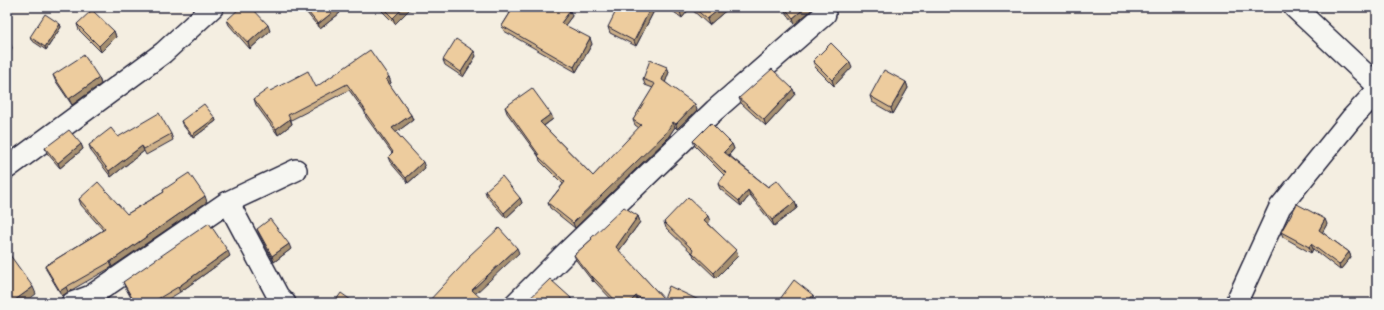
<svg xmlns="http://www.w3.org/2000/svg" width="1384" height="310" font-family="'Patrick Hand',sans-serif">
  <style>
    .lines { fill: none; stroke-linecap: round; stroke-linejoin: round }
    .minor-casing { stroke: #22223b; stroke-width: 24 }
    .minor { stroke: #f6f6f2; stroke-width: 21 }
    .wall { fill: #ccaf88; stroke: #22223b }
    .shaded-wall { fill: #a68f6f; stroke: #22223b }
    .building { fill: #edcc9e; stroke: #22223b }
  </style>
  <rect width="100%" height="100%" fill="#f4eee1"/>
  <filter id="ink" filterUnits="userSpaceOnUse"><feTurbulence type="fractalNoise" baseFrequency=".025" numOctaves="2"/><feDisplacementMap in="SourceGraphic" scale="8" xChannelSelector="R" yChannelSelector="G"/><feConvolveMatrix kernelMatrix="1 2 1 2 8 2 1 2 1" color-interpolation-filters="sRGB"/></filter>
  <g filter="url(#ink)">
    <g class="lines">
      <defs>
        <path id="minor" d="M1294,7L1377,85
          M7,168L163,53L213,7
          M228,202L278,296L285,303
          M72,303L91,296L228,202L296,170
          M516,303L565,254L715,110L825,14
          M1236,303L1280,207L1351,119L1377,91"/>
      </defs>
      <!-- minor casing -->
      <use href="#minor" class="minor-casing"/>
      <!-- minor -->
      <use href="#minor" class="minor"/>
    </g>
    <!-- wall -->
    <path class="wall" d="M302,7H337L340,13L320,29Z
      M378,7H412L395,24Z
      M502,7H564L570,11L572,16L565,25L592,44L576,72L504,31L502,26L510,13Z
      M656,7L636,46L610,33L608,27Z
      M667,7H730L709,25L690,8L682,18Z
      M782,7H815L795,24Z
      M227,20L270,31L250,49L229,25Z
      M60,24L61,27L46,50L31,40L30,37Z
      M77,24L114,31L116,37L101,52L79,30Z
      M476,56L463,77L445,65L443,60Z
      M813,61L852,67L834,86L815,67Z
      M667,67L669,72L665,82L697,110L677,129L675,127L667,139L575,228L550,208L548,203L563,184L540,161L539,157L507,113L505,107L553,119L544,126L593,176L639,128L635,125L633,120L653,88L645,85L643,79Z
      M53,75L99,78L101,84L72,105L55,80Z
      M389,77L391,83L389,84L411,115L413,120L396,132L425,168L408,183L390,162L388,157L392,153L366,117L365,112L349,90L291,120L292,124L278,135L256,105L254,99L270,91L316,87Z
      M906,82L908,88L893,114L872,102L870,96Z
      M795,94L766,126L741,103L739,98Z
      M215,118L216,121L193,138L182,124L181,121Z
      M171,134L173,140L146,155L144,151L111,177L91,151L89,145L118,137Z
      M693,141L732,144L734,149L729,155L768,187L795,202L797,208L774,226L750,195L741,206L720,189L718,184L724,175L695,146Z
      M81,144L83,149L60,168L47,153L45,148Z
      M163,190L207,202L112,267L68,292L62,296L47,271L45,266L103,230L81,205L79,199L127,214L164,192Z
      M485,191L520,198L522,203L506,218L487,197Z
      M638,216L640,222L619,251L664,299L705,303H643L638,301L636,303H615L594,281L593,282L576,260L574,255L592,239L591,238Z
      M710,221L708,223L738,256L716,278L694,257L693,254L666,228L664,222Z
      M1327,224L1322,232L1349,252L1351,257L1340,270L1313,249L1311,253L1283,237L1281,232Z
      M257,229L291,249L274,262L259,234Z
      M230,256L180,292L162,303H134L125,287L123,282Z
      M780,299L815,301L813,303H781Z"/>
    <!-- shaded-wall -->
    <path class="shaded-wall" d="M404,7H412L395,24L393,18Z
      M651,7H656L636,46L634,41Z
      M684,7H689L690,8L682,18L680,12Z
      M722,7H730L709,25L707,19Z
      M806,7H815L795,24L793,18Z
      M338,8L340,13L320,29L318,24Z
      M570,11L572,16L563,28L561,23Z
      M60,24L61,27L46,50L45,47Z
      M268,25L270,31L250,49L248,43Z
      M114,31L116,37L101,52L99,46Z
      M590,38L592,44L576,72L574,67Z
      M10,43L12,48L7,55V47Z
      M474,51L476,56L463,77L461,72Z
      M850,62L852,67L834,86L832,80Z
      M667,67L669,72L664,86L662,80Z
      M389,77L391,83L388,85L386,79Z
      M99,78L101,84L72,105L69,99Z
      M906,82L908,88L893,114L891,108Z
      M793,89L795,94L766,126L764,120Z
      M695,104L697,110L677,129L676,124Z
      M551,114L553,119L542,127L540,122Z
      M411,115L413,120L394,134L392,128Z
      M215,118L216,121L193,138L192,135Z
      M290,119L292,124L278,135L276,129Z
      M673,122L675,127L667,139L575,228L573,223Z
      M81,144L83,149L60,168L58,163Z
      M732,144L734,149L726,157L724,152Z
      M142,146L144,151L111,177L109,171Z
      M423,162L425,168L408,183L406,178Z
      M748,190L750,195L741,206L739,201Z
      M205,196L207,202L112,267L110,262Z
      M520,198L522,203L506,218L504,213Z
      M795,202L797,208L774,226L772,220Z
      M638,216L640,222L618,252L616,247Z
      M708,216L710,221L707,225L704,220Z
      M1325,219L1327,224L1321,235L1319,230Z
      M289,244L291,249L274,262L272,256Z
      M1311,244L1313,249L1311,253L1309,247Z
      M517,248L519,253L474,295L472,290Z
      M736,250L738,256L716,278L714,273Z
      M228,251L230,256L180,292L178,287Z
      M1349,252L1351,257L1340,270L1339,265Z
      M592,276L594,281L593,282L591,277Z
      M33,287L36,294L24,303H11Z
      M66,287L68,292L62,296L60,291Z
      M813,295L815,301L813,303H807Z
      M636,296L638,301L636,303H629Z
      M571,298L573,303H567Z"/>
    <!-- building -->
    <path class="building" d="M241,7H251L268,25L248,43L227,20Z
      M304,7H337L338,8L318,24Z
      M382,7H404L393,18Z
      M508,7H564L570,11L561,23L590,38L574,67L502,26L512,10Z
      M618,7H651L634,41L608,27Z
      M673,7H684L680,12Z
      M693,7H722L707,19Z
      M784,7H806L793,18Z
      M92,10L114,31L99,46L77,24Z
      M45,14L60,24L45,47L30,37Z
      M456,39L474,51L461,72L443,60Z
      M7,40L10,43L7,47Z
      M831,43L850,62L832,80L813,61Z
      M370,50L389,77L386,79L411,115L392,128L423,162L406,178L388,157L393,152L364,111H366L347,84L288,115L290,119L276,129L254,99L268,89L270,91L308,71L316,87Z
      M84,55L99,78L69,99L53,75Z
      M650,60L667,67L662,80L695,104L676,124L673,122L665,134L573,223L548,203L565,182L538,156L539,155L505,107L532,88L551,114L540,122L593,176L641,125L633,120L655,84L643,79Z
      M772,69L793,89L764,120L739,98Z
      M884,70L906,82L891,108L870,96Z
      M204,104L215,118L192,135L181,121Z
      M159,113L171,134L144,149L142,146L109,171L89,145L111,128L118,137Z
      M711,123L732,144L724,152L768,187L777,180L795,202L772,220L748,190L739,201L718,184L726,173L693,141Z
      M69,130L81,144L58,163L45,148Z
      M189,173L205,196L110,262L66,287L60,291L45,266L105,229L79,199L98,182L127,214L164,192L163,190Z
      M502,176L520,198L504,213L485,191Z
      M688,197L708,216L704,220L736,250L714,273L692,252L693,250L664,222Z
      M1297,204L1325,219L1319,230L1349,252L1339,265L1311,244L1309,247L1281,232Z
      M624,207L638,216L616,247L664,299L669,286L705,303H652L636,296L629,303H618L592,276L591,277L574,255L592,239L591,238Z
      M270,219L289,244L272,256L257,229Z
      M209,223L228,251L178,287L151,303H135L123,282Z
      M499,228L517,248L472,290L486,303H427L470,257L469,256Z
      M7,251L33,287L11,303H7Z
      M550,279L571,298L567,303H525Z
      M794,280L813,295L807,303H785L780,299Z
      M341,293L355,303H334Z"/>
  </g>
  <!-- margin -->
  <rect width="1384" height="310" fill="none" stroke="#f6f6f2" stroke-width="24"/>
  <rect x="12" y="12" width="1360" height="286" fill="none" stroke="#22223b" stroke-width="1.5" filter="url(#ink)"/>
</svg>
